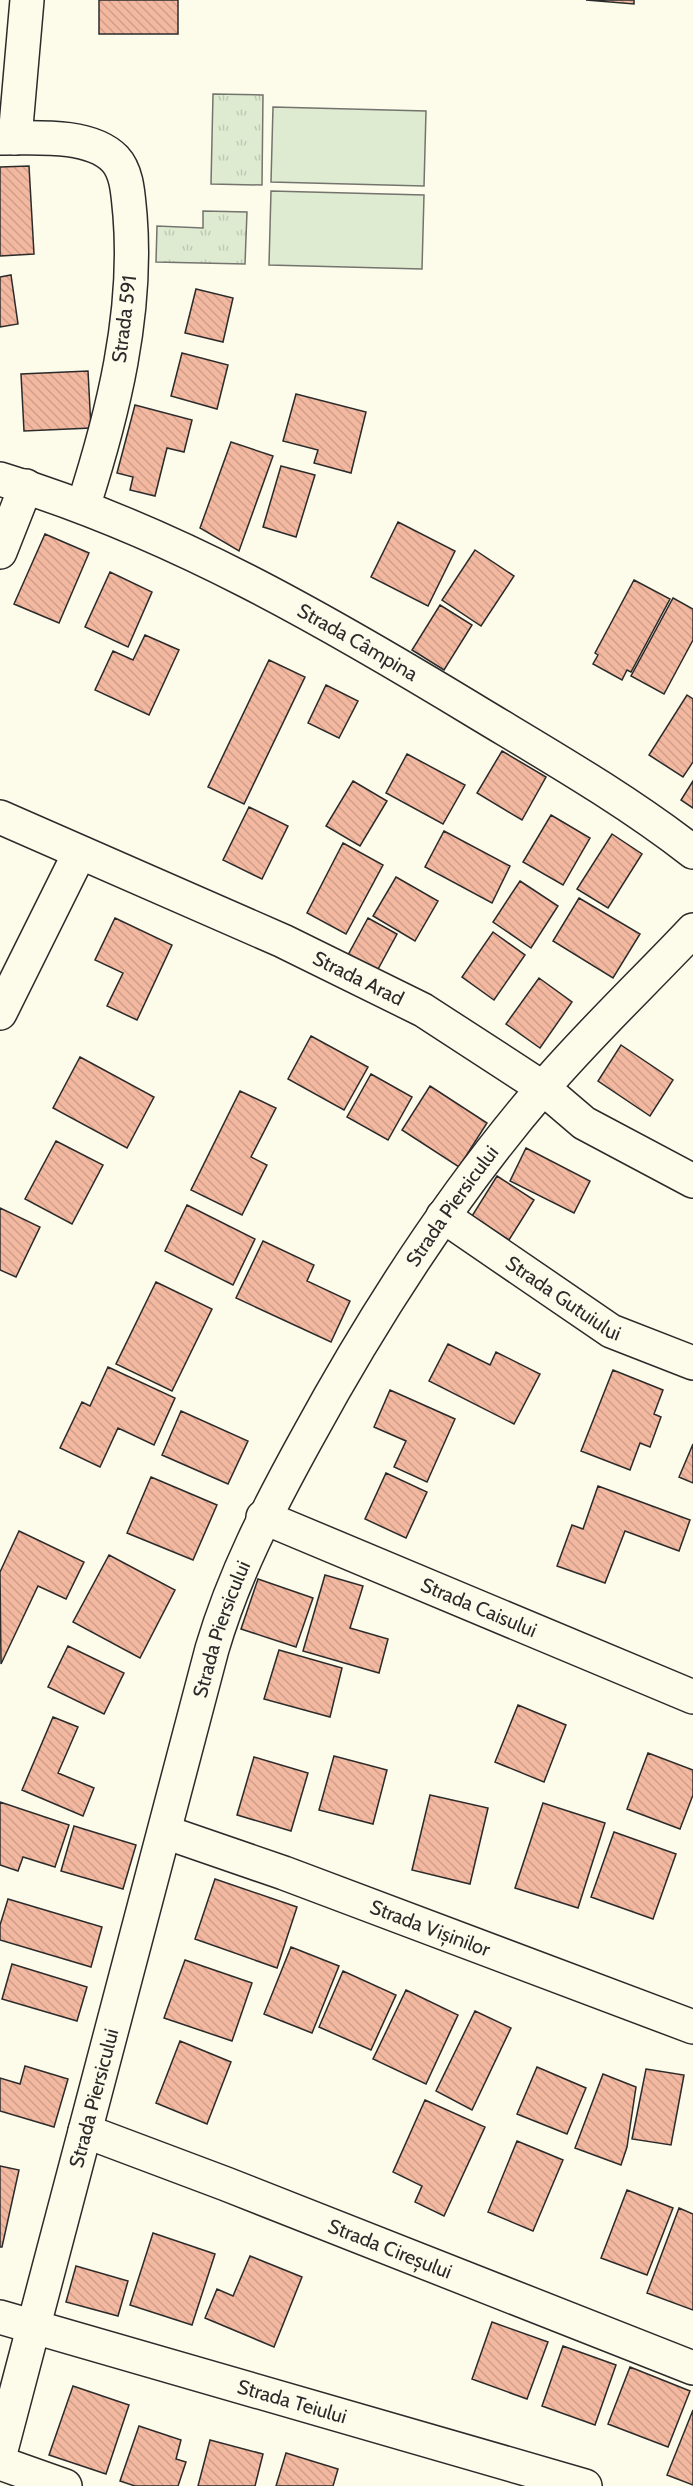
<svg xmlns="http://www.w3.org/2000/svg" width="693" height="2486" font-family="Cabin,sans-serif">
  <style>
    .park { fill: url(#park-tufts); stroke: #74746e; stroke-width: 1.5 }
    .pitch { fill: #deebd1; stroke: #74746e; stroke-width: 1.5 }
    .building { fill: url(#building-back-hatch); stroke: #2b2b2b; stroke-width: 1.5 }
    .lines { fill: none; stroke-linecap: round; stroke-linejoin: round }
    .minor-casing { stroke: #2b2b2b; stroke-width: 36 }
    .minor { stroke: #fdfbea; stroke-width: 33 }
    .labels { text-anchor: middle; stroke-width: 4.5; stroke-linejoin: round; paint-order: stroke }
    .street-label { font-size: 20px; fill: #2b2b2b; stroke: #fdfbea }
  </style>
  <defs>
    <pattern id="park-tufts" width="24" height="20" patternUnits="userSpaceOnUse" patternTransform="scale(1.5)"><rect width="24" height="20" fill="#deebd1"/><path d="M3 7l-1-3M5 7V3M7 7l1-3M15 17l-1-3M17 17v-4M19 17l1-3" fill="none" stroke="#bfcab4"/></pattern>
    <pattern id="building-back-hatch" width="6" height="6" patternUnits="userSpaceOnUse" patternTransform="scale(1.5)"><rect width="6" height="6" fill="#f2b8a0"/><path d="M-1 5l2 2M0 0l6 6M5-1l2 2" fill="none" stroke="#d09e8a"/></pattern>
  </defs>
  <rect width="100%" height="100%" fill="#fdfbea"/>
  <!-- park -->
  <path class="park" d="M213,94L263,95L262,185L211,184Z
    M203,211L247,212L245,264L156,262L157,226L203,228Z"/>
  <!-- pitch -->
  <path class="pitch" d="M273,107L426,111L424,186L271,182Z
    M271,191L424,195L422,269L269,265Z"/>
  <!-- building -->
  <path class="building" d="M99,0H178V34H99Z
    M586,0H634V4Z
    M29,166L34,254L0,256V167Z
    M11,275L18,324L0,327V277Z
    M196,289L233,298L223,342L185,333Z
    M182,353L228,365L217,409L171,396Z
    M88,371L91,428L24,431L21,374Z
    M296,394L366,412L351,473L314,463L318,450L283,441Z
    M135,405L192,420L184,452L167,448L155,496L130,490L133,477L117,473Z
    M231,442L273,456L239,551L200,528Z
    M281,466L315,475L296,537L263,527Z
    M398,522L455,551L428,606L371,577Z
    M45,534L89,553L59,623L14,604Z
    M475,550L514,576L481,626L442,600Z
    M110,572L152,592L128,647L85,627Z
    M634,580L670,599L631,672L627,670L622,680L593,664L598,655L595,653Z
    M673,598L693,609V640L664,694L631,676Z
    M440,605L472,625L444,670L412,650Z
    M145,635L179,650L149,715L95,690L113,651L133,660Z
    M269,660L305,677L244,804L208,787Z
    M326,685L358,701L339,738L308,723Z
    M687,695L693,699V762L683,777L649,755Z
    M502,751L546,777L522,820L477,793Z
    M407,754L465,785L443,824L386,793Z
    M353,781L387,801L360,846L326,826Z
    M693,781V808L681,800Z
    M249,807L288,826L262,879L223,860Z
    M551,815L590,838L563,885L523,862Z
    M444,831L510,866L492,903L425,867Z
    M612,834L642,854L608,908L577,889Z
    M343,843L383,865L346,934L307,913Z
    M396,877L438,901L415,941L373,916Z
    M520,881L558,906L531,948L493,922Z
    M579,898L640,934L613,978L553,941Z
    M115,918L172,945L137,1020L107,1006L123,973L95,960Z
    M368,918L397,934L377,971L348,955Z
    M493,932L525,955L494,1000L462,977Z
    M539,978L572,1002L540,1048L506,1024Z
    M311,1036L368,1067L344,1110L288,1079Z
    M621,1045L673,1080L650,1116L598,1081Z
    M80,1057L154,1097L127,1148L53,1108Z
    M371,1074L412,1097L388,1140L347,1117Z
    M430,1086L487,1123L459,1167L402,1130Z
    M240,1091L276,1108L251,1157L267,1165L242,1215L191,1190Z
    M56,1141L103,1165L72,1224L25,1199Z
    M526,1148L590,1181L574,1213L510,1181Z
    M497,1176L534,1200L509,1240L472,1216Z
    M187,1205L255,1239L233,1285L165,1251Z
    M0,1208L40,1227L16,1277L0,1270Z
    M263,1241L314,1265L307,1281L350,1301L331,1342L236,1298Z
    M156,1282L212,1309L172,1391L116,1364Z
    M448,1344L490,1365L496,1352L540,1374L514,1424L429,1381Z
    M108,1367L175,1398L154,1445L118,1428L100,1467L60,1448L82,1402L90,1406Z
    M613,1370L663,1390L654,1414L661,1417L650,1447L640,1443L630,1470L581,1451Z
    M390,1390L455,1419L427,1482L394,1467L406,1441L374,1427Z
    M181,1411L248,1441L228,1484L162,1455Z
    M693,1444V1483L679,1477Z
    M386,1473L427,1492L406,1538L365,1519Z
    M151,1477L217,1505L193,1560L127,1533Z
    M598,1486L690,1520L679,1551L625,1531L605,1583L557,1566L572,1525L583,1529Z
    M19,1531L84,1562L66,1599L38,1586L1,1664L0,1572Z
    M109,1555L175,1590L140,1658L73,1622Z
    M325,1575L363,1586L350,1628L388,1639L379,1673L303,1651Z
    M258,1579L313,1598L296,1647L241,1629Z
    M68,1646L124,1673L104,1714L48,1687Z
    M279,1650L342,1668L330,1717L264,1699Z
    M518,1705L566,1725L544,1782L495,1762Z
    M53,1717L78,1727L58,1773L94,1788L83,1816L22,1790Z
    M648,1753L693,1770V1795L680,1829L627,1809Z
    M334,1756L387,1770L373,1824L319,1810Z
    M254,1757L308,1773L291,1831L237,1815Z
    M430,1795L488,1808L470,1884L412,1870Z
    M0,1802L69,1825L55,1867L23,1857L18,1871L0,1865Z
    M543,1803L605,1823L578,1908L515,1888Z
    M74,1826L136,1845L123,1889L61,1871Z
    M614,1832L676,1854L653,1919L591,1897Z
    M215,1879L297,1907L277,1968L195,1939Z
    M8,1899L102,1927L91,1967L0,1940V1925Z
    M291,1947L339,1966L312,2033L264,2014Z
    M185,1960L252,1983L232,2041L164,2018Z
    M12,1964L87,1987L77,2021L2,1999Z
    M343,1971L396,1995L371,2050L319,2027Z
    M406,1990L458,2015L426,2084L373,2059Z
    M475,2011L511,2028L472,2110L436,2091Z
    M180,2041L231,2062L207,2124L156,2103Z
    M25,2066L68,2079L54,2127L0,2111V2078L20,2084Z
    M537,2067L586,2088L567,2134L517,2114Z
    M646,2069L684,2075L671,2145L632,2139Z
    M603,2074L636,2087L627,2147L621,2165L575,2148Z
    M425,2100L485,2127L444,2216L415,2202L422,2186L393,2172Z
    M517,2141L563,2160L533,2231L488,2212Z
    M0,2166L19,2170L2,2247H0Z
    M627,2190L673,2208L647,2275L601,2258Z
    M679,2208L693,2214V2310L647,2293Z
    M153,2233L215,2254L192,2325L130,2305Z
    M250,2256L302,2277L274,2347L205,2318L217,2289L233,2296Z
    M76,2266L128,2281L118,2316L66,2302Z
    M492,2322L548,2342L527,2399L472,2379Z
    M563,2346L616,2365L595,2425L542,2406Z
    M630,2367L690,2391L668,2447L608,2424Z
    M73,2386L129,2405L106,2474L49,2455Z
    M693,2410V2485L667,2475Z
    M139,2426L181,2440L176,2459L186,2462L178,2486H135L120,2481Z
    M210,2440L263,2454L255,2486H198Z
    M286,2453L338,2469L333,2486H276Z"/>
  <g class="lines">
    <defs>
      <g id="minor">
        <path d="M0,138C33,138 90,133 115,159C128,173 128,197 130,215C138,314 113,414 83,507"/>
        <path d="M15,138L27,0"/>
        <path id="s1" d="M0,479C172,531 327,621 480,714C553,758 626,800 693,852"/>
        <path d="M0,552L26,486"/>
        <path id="s2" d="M0,817L283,941L423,1010L543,1088L584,1123L693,1181"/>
        <path d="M0,1013L79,854"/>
        <path id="s3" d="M443,1216L611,1331L693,1363"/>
        <path id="s4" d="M263,1517L693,1697"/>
        <path id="s5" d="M165,1832L284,1873L693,2027"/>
        <path id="s6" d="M85,2131L226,2184L693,2368"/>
        <path id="s7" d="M0,2317L585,2486"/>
        <path id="s8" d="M0,2454L212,1649C234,1574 269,1507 307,1438C374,1315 451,1195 543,1088C590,1033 643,983 693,930"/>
        <path d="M0,2463L65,2486"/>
      </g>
    </defs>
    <!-- minor casing -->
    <use href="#minor" class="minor-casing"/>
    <!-- minor -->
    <use href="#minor" class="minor"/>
  </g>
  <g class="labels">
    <!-- street labels -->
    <g class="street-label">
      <text transform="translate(124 319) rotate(-83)" y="7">Strada 591</text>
      <text dy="7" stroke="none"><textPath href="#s1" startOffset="394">Strada Câmpina</textPath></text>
      <text dy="7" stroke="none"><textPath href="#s2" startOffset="393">Strada Arad</textPath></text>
      <text dy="7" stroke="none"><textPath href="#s8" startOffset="1338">Strada Piersicului</textPath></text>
      <text dy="7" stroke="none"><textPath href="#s3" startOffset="146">Strada Gutuiului</textPath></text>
      <text dy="7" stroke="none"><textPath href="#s4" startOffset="234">Strada Caisului</textPath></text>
      <text dy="7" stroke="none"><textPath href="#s8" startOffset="854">Strada Piersicului</textPath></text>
      <text dy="7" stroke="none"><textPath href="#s5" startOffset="282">Strada Vișinilor</textPath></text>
      <text dy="7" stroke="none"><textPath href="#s8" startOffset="368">Strada Piersicului</textPath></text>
      <text dy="7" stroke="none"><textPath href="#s6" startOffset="327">Strada Cireșului</textPath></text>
      <text dy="7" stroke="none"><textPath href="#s7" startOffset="304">Strada Teiului</textPath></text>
    </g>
  </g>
</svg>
